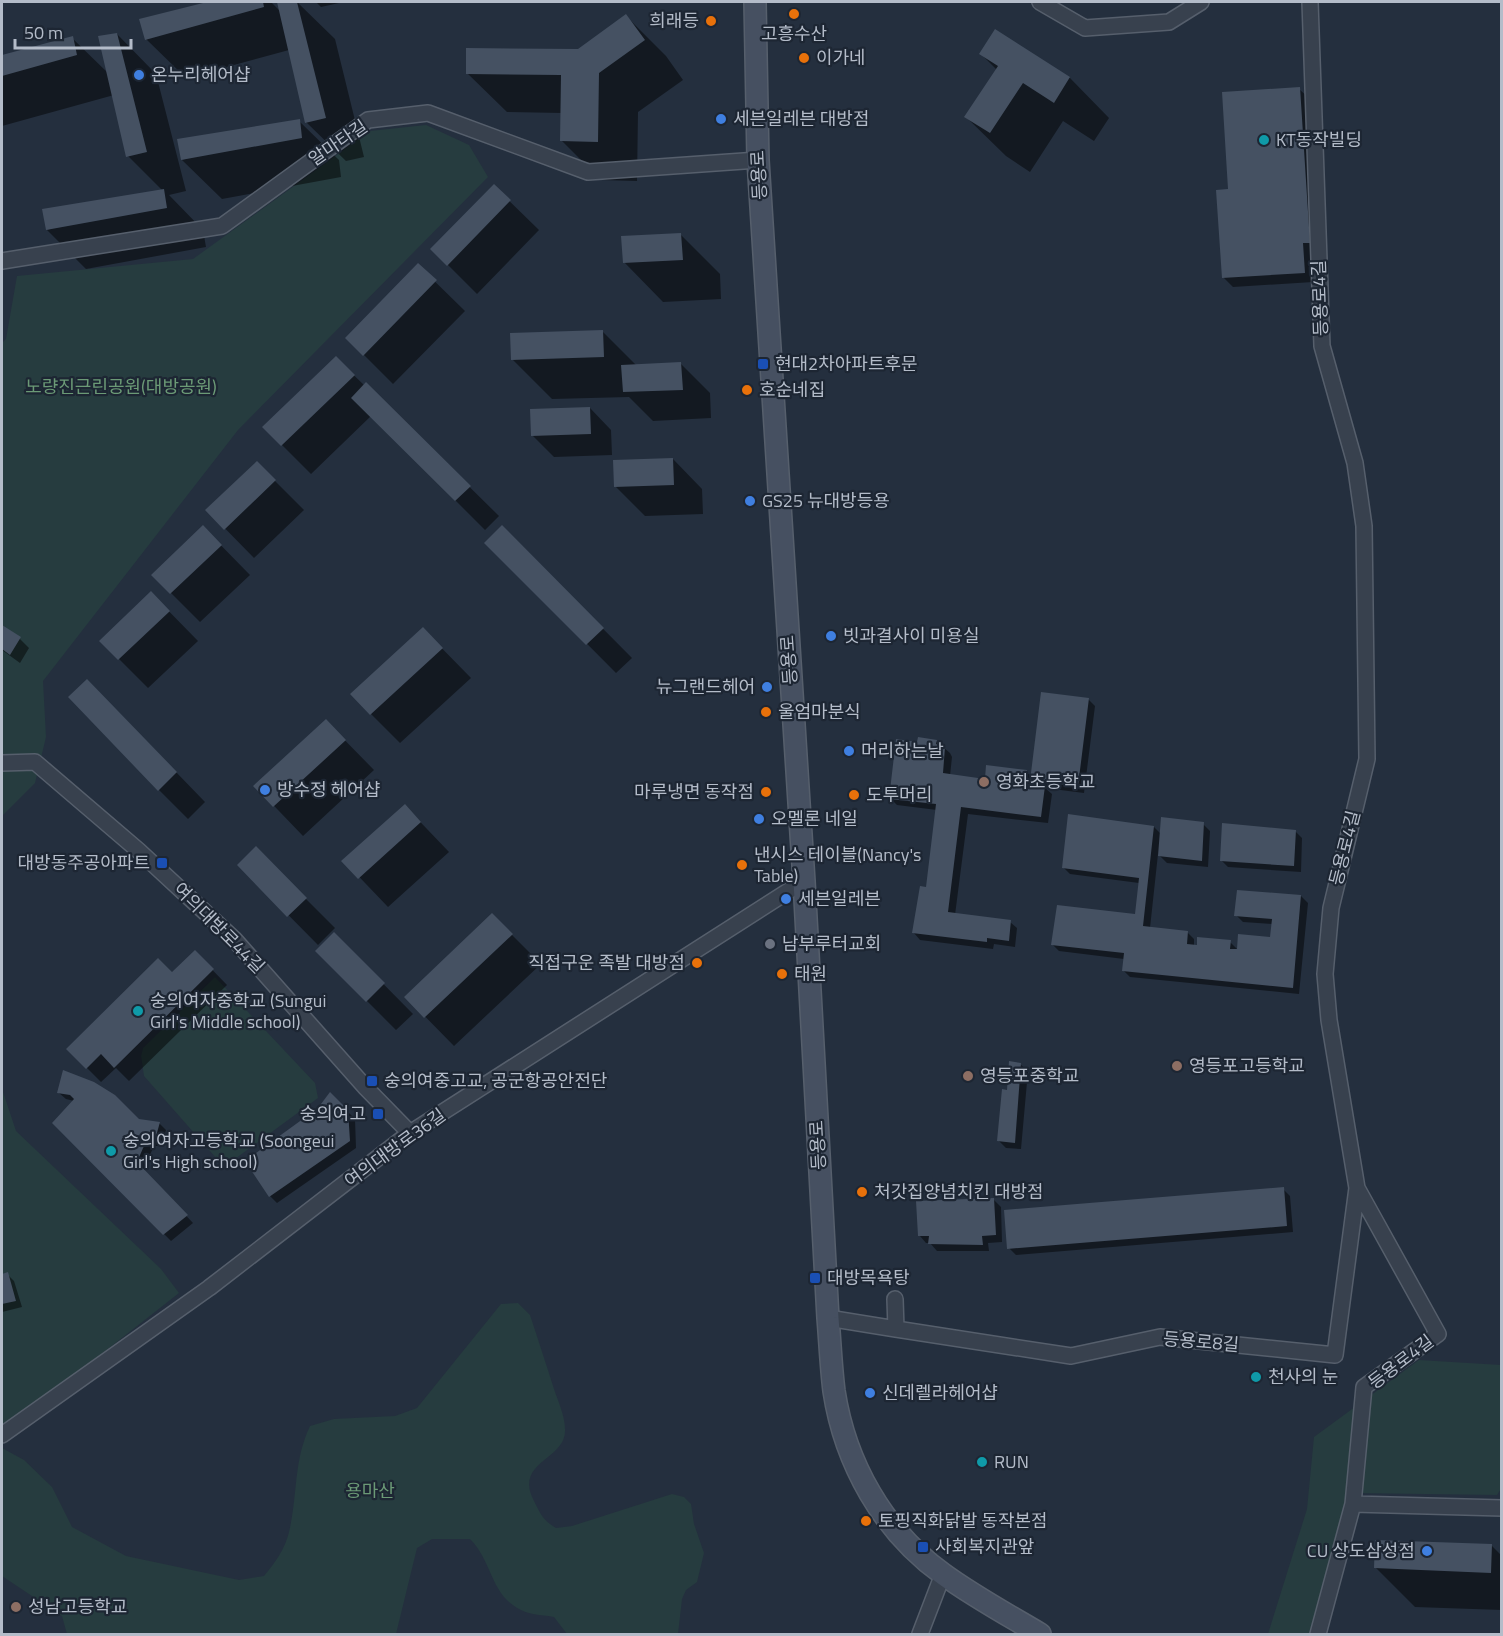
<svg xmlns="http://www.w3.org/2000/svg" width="1503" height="1636" font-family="'Titillium Web','Noto Sans KR',sans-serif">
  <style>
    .green { fill: #263c3f }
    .shadow { fill: #0007 }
    .building { fill: #455162 }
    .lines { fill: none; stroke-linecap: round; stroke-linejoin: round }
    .street-casing { stroke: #565f6c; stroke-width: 18 }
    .secondary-casing { stroke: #565f6c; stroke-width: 24 }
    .street { stroke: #38414e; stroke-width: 15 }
    .secondary { stroke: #465061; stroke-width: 21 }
    .food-dot { fill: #e8710a; stroke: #1d2633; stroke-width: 2 }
    .shop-dot { fill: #3f7fe0; stroke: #1d2633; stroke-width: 2 }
    .culture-dot { fill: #0f9aa8; stroke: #1d2633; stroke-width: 2 }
    .transit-dot { fill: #1a4fb4; stroke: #1d2633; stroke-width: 2 }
    .education-dot { fill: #8d6e63; stroke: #1d2633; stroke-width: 2 }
    .worship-dot { fill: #6b7280; stroke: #1d2633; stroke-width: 2 }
    .labels { text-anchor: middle; stroke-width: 4.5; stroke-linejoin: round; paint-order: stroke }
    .poi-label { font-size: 18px; fill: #b4bcc9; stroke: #1d2633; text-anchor: start }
    .street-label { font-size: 18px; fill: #b4bcc9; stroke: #1d2633 }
    .park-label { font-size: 18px; fill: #6b9a76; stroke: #1d2633 }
  </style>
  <rect width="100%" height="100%" fill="#242f3e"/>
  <!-- green -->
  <path class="green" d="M426,125L469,145L488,177L238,430L43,681L46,737L35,783L2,816V343L6,339L17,276L193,259L370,131Z
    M215,977L315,1083L318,1098L224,1167L144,1076L141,1056L143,1048Z
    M2,1089L16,1131L161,1269L179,1293L76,1374L2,1426Z
    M518,1303L530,1315C538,1339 546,1364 554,1389C558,1401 565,1416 565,1429C567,1460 513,1461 534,1501C541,1515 543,1520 556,1528L572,1526L672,1494L684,1497L691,1504L694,1524L704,1553L697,1582L686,1590L682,1599L678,1634H567L554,1617C544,1615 531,1615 521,1610C490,1595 493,1562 470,1539H432L417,1548L396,1634H67L62,1616L2,1576V1448L24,1460L52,1487L72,1527L126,1556L239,1580L264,1576C275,1563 285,1549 289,1532C298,1495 293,1462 310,1426L334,1419L395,1416L417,1408L501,1304Z
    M1419,1360L1501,1365L1502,1487L1497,1495L1352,1493L1310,1634H1268L1307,1509L1314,1437Z"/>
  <!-- shadow -->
  <path class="shadow" d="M214,2H271L280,11L278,3L297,2L335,39L364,157L346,161L306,122L289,50L186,78L146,39L141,20Z
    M316,2H338L339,3L321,7Z
    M626,16L666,56L683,80L638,112L637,181L601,180L562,141V113L507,112L467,73L579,51Z
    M996,31L1070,78L1109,118L1094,141L1063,121L1030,172L1006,156L966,117L997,70L981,54Z
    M117,34L156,74L186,191L169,195L203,230L206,247L86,269L47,230L163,191L128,156L114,95L2,126V56L72,38L109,74Z
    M1299,89L1309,98L1313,282L1233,287L1224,278L1230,190Z
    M299,121L339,160L341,177L222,199L182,160Z
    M494,186L539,230L477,294L432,249Z
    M681,235L720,274L721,299L663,302L624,262Z
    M418,265L465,311L393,384L347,338Z
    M603,332L637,366L681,364L710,393L711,418L653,421L629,397L552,399L513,360Z
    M336,358L365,386L366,385L499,516L485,530L371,416L311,474L264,427Z
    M590,408L611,430L612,455L554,457L533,436Z
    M673,459L702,489L703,514L645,516L616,487Z
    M257,463L304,510L254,558L207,510Z
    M203,527L250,575L200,622L153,575Z
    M502,527L632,658L616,673L487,543Z
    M151,593L198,641L148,688L101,641Z
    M2,627L20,639L29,648L20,663L2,650Z
    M423,629L471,678L400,743L371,714Z
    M1088,699L1095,706L1084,793L1045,788L1052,794L1048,823L968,814L955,915L1010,922L1017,928L1015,947L994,944L993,949L920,940L914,933L927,888L937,810L897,805L890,798L919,743L936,741L950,753L952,757L950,776L986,780L1026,772L1032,777Z
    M116,710L205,802L188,819L159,790Z
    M326,721L374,770L303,836L255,786Z
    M405,806L449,852L388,907L344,861Z
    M1203,824L1210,831L1208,867L1167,863L1158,854L1150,928L1187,932L1194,939V946L1230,942L1238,950L1271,939L1273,924L1243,922L1236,915L1301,896L1308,903L1299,994L1130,977L1123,970L1124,959L1059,951L1052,944L1136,915L1139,883L1070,874L1063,867L1154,827L1161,834Z
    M1295,831L1302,838L1301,872L1228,867L1221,860Z
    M256,849L335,928L318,945L239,865Z
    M492,915L541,964L454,1046L406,997Z
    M334,934L413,1014L396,1030L317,951Z
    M195,952L227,985L129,1081L116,1068L101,1082L68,1049L172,975Z
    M1020,1064L1028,1071L1021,1149L1006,1148L999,1141L1008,1092Z
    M64,1072L138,1120L159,1123L166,1130L161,1146H154L143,1170L193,1223L171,1241L54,1123L74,1101L66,1099L59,1093Z
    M330,1094L355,1119L356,1148L277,1203L270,1196L247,1161L319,1109Z
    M1283,1189L1290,1196L1293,1232L1016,1255L1009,1248Z
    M994,1200L1001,1207L1002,1242L988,1243L989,1251H937L930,1243H926L920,1236Z
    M7,1274L14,1281L22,1307L2,1312V1275Z
    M1492,1546L1502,1556V1610L1415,1607L1375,1567Z"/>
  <!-- building -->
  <path class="building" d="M207,2H263L264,7L145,40L139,19Z
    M277,2H297L326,118L305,123Z
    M626,14L645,40L599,73L598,142L560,141L561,75L466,74V48L578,49Z
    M995,29L1070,77L1054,103L1023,83L990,133L964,117L998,66L979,54Z
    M117,33L147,152L126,157L98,36Z
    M73,36L77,55L2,76V55Z
    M1300,87L1310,243H1303L1305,273L1222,278L1216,190L1228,189L1222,92Z
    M300,119L302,138L181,160L177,139Z
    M494,184L511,200L447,266L430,249Z
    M164,189L167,208L46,230L42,209Z
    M681,233L683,260L623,263L621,236Z
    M418,263L437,280L363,356L345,338Z
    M603,330L604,357L511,360L510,333Z
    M336,356L355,375L281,446L262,427Z
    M681,362L683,390L623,392L621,365Z
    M366,382L471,486L455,501L351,398Z
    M590,407L591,434L531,436L530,409Z
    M673,458L674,485L614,487L613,460Z
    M257,461L276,480L224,530L205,510Z
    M203,525L222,545L170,594L151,575Z
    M502,525L604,628L586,645L484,543Z
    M151,591L170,611L118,660L99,641Z
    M2,625L21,637L10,655L2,649Z
    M423,627L443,648L370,715L350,694Z
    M87,679L177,772L158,791L68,697Z
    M1041,692L1089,698L1078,786L1030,781Z
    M326,719L346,740L273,807L253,786Z
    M918,737L937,740L936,744L945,747L943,773L985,779L986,765L1027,770L1025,784L1045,786L1041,817L961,807L948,912L1011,920L1009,941L987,938V942L912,933L920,886L926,887L936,804L889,799L896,739L917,742Z
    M405,804L421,822L358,879L341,861Z
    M1068,814L1154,826L1143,926L1188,931L1187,944L1197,945V937L1231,940L1230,949H1237L1238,934L1270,937L1272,919L1234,916L1237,890L1301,895L1293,988L1122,971L1124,953L1051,945L1057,905L1135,914L1139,878L1062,868Z
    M1161,817L1204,822L1202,861L1158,856Z
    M1222,823L1296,830L1294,866L1220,861Z
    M256,846L307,898L287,917L237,865Z
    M492,913L513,934L424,1018L404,997Z
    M334,932L385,983L366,1002L315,951Z
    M195,950L214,969L114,1068L101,1054L86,1069L66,1049L158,958L172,972Z
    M1009,1061L1021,1063L1015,1143L997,1141L1002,1089L1007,1090Z
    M63,1070L94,1082L115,1095L139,1119L160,1122L155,1140L147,1139L137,1162L188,1215L163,1235L52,1123L74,1099L70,1095L57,1093Z
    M330,1092L348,1110L350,1141L269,1197L245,1161L318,1108Z
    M1284,1187L1287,1226L1007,1249L1004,1210Z
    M994,1198L996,1235L982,1236L983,1245L928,1244L929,1236H918L916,1201Z
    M8,1272L16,1301L2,1304V1274Z
    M1375,1540L1492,1544L1491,1573L1374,1568Z"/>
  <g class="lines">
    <defs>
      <path id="street" d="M1040,2L1085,28L1169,22L1201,2
        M1310,2L1322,346L1355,463L1364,526L1367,759L1331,908L1325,974L1329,1020L1357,1188L1438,1334L1364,1387L1353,1504L1318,1634
        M2,261L222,226L368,120L428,113L588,172L758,160
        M2,763L35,762L139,851L234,939L366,1088L410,1133
        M895,1299L896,1329L1071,1356L1160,1337L1335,1355L1357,1188
        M828,1318L896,1329
        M2,1435L209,1288L410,1133L804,881
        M1353,1504L1502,1508
        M920,1634L943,1574"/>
      <path id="secondary" d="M755,2L758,160L804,881L828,1318C830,1342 831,1367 834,1391C845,1463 883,1531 943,1574C973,1596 1008,1615 1040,1634"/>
    </defs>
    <!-- street casing -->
    <use href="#street" class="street-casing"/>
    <!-- secondary casing -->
    <use href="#secondary" class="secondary-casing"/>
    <!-- street -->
    <use href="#street" class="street"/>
    <!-- secondary -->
    <use href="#secondary" class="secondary"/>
  </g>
  <!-- markers -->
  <g class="food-dot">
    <circle cx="794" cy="14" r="6"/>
    <circle cx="711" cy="21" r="6"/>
    <circle cx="804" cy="58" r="6"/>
    <circle cx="747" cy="390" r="6"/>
    <circle cx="766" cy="712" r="6"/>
    <circle cx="766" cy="792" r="6"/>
    <circle cx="854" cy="795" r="6"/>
    <circle cx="742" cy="865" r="6"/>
    <circle cx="697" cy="963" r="6"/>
    <circle cx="782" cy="974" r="6"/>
    <circle cx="862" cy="1192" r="6"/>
    <circle cx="866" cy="1521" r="6"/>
  </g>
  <g class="shop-dot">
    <circle cx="139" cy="75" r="6"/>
    <circle cx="721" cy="119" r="6"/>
    <circle cx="750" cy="501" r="6"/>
    <circle cx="831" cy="636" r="6"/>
    <circle cx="767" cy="687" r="6"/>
    <circle cx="849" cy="751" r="6"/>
    <circle cx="265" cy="790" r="6"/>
    <circle cx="759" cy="819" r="6"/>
    <circle cx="786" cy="899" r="6"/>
    <circle cx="870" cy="1393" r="6"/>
    <circle cx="1427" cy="1551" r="6"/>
  </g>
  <g class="culture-dot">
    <circle cx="1264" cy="140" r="6"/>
    <circle cx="138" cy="1011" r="6"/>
    <circle cx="111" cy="1151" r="6"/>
    <circle cx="1256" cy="1377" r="6"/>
    <circle cx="982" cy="1462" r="6"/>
  </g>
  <g class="transit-dot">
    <rect x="757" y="358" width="12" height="12" rx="3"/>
    <rect x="156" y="857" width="12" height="12" rx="3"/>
    <rect x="366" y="1075" width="12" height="12" rx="3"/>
    <rect x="372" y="1108" width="12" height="12" rx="3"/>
    <rect x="809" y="1272" width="12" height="12" rx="3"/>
    <rect x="917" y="1541" width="12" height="12" rx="3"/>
  </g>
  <g class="education-dot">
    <circle cx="984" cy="782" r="6"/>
    <circle cx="1177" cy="1066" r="6"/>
    <circle cx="968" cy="1076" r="6"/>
    <circle cx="16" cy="1607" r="6"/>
  </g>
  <circle class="worship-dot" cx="770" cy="944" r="6"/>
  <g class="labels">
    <!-- poi labels -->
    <g class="poi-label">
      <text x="699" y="27" text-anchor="end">희래등</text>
      <text x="794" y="40" text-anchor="middle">고흥수산</text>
      <text x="816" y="64">이가네</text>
      <text x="151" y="81">온누리헤어샵</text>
      <text x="733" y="125">세븐일레븐 대방점</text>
      <text x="1276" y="146">KT동작빌딩</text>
      <text x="775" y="370">현대2차아파트후문</text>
      <text x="759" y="396">호순네집</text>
      <text x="762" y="507">GS25 뉴대방등용</text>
      <text x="843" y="642">빗과결사이 미용실</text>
      <text x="755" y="693" text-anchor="end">뉴그랜드헤어</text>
      <text x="778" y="718">울엄마분식</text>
      <text x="861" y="757">머리하는날</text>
      <text x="996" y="788">영화초등학교</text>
      <text x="277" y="796">방수정 헤어샵</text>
      <text x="754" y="798" text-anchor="end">마루냉면 동작점</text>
      <text x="866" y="801">도투머리</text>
      <text x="771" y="825">오멜론 네일</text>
      <text x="754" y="861">낸시스 테이블(Nancy's<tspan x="754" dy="21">Table)</tspan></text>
      <text x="150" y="869" text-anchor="end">대방동주공아파트</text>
      <text x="798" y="905">세븐일레븐</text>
      <text x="782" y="950">남부루터교회</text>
      <text x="685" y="969" text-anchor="end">직접구운 족발 대방점</text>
      <text x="794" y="980">태원</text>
      <text x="150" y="1007">숭의여자중학교 (Sungui<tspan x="150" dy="21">Girl's Middle school)</tspan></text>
      <text x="1189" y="1072">영등포고등학교</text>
      <text x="980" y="1082">영등포중학교</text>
      <text x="384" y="1087">숭의여중고교, 공군항공안전단</text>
      <text x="366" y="1120" text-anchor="end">숭의여고</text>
      <text x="123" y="1147">숭의여자고등학교 (Soongeui<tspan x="123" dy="21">Girl's High school)</tspan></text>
      <text x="874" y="1198">처갓집양념치킨 대방점</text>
      <text x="827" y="1284">대방목욕탕</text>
      <text x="1268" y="1383">천사의 눈</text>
      <text x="882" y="1399">신데렐라헤어샵</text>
      <text x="994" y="1468">RUN</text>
      <text x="878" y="1527">토핑직화닭발 동작본점</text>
      <text x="935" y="1553">사회복지관앞</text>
      <text x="1415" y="1557" text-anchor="end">CU 상도삼성점</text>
      <text x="28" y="1613">성남고등학교</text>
    </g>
    <!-- street labels -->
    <g class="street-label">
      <text transform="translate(338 143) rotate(-34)" y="6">알마타길</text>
      <text transform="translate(759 175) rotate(-93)" y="6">등용로</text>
      <text transform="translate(1320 298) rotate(-92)" y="6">등용로4길</text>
      <text transform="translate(789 660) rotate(-94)" y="6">등용로</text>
      <text transform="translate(1345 848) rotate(-76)" y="6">등용로4길</text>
      <text transform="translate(219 928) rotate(45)" y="6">여의대방로44길</text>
      <text transform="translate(818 1145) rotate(-93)" y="6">등용로</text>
      <text transform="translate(395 1148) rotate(-36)" y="6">여의대방로36길</text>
      <text transform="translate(1201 1342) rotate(5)" y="6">등용로8길</text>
      <text transform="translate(1401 1362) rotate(-37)" y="6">등용로4길</text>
    </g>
    <!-- park labels -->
    <g class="park-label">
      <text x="121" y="393">노량진근린공원(대방공원)</text>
      <text x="370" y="1497">용마산</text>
    </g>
  </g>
  <!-- border -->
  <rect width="1503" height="1636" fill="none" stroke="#b4bcc9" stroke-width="6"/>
  <!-- scale -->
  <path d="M15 39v9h116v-9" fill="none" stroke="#b4bcc9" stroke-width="3"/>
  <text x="24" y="39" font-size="18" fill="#b4bcc9" stroke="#1d2633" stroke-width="4.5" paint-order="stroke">50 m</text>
</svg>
